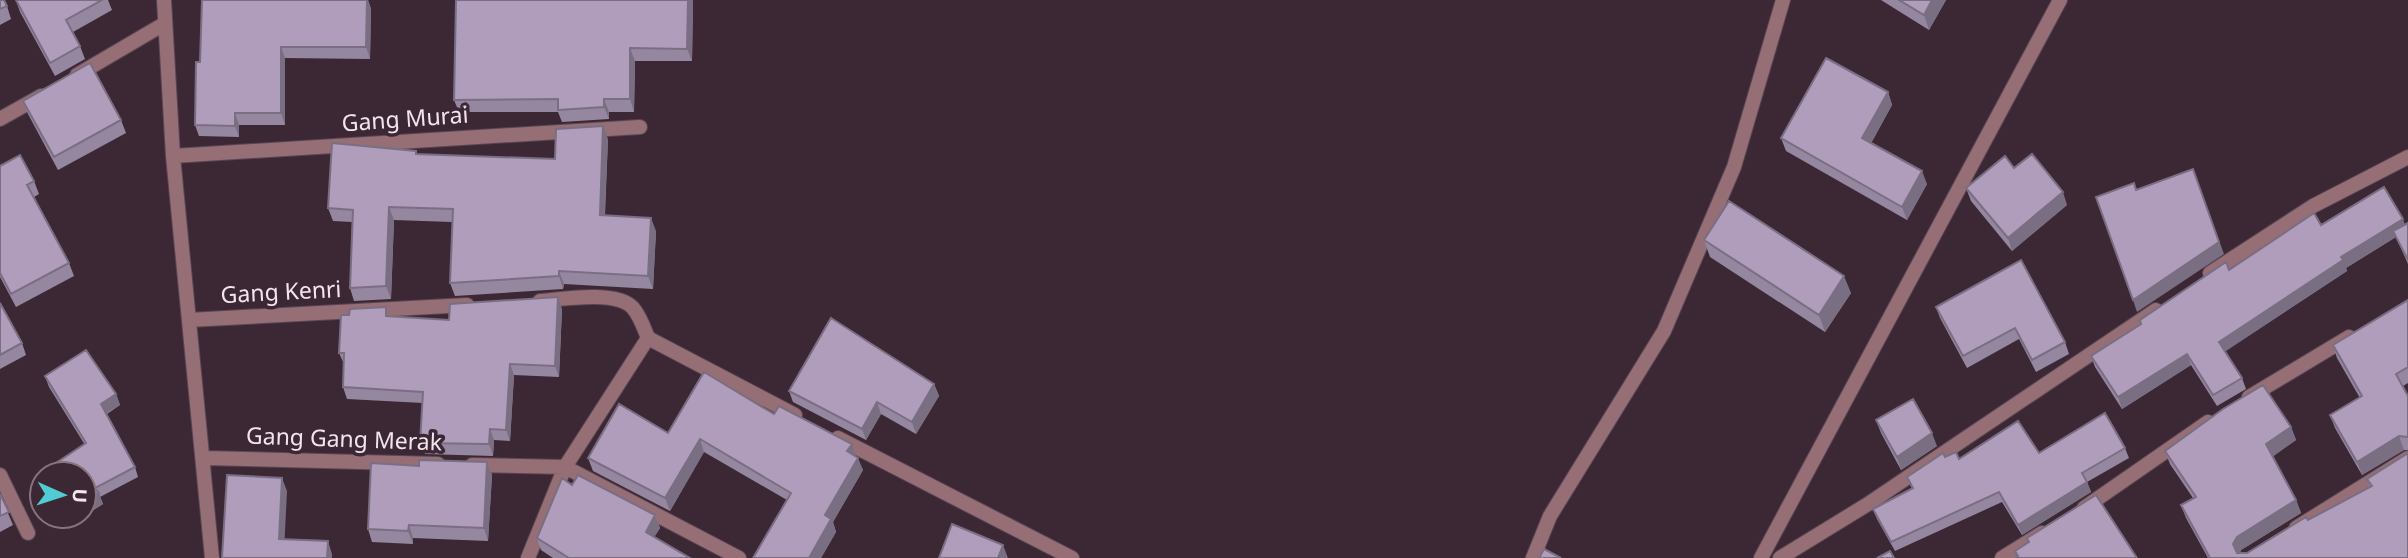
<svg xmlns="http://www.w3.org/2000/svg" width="2408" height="558" font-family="'Noto Sans',sans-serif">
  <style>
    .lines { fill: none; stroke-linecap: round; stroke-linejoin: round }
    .street-casing { stroke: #594652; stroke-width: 16 }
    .street { stroke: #956f75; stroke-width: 14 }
    .wall { fill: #9687a1 }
    .shaded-wall { fill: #7a6e83 }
    .building { fill: #af9dbb; stroke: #7a6e83; stroke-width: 2 }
    .labels { text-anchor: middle; stroke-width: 7; stroke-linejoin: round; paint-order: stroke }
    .street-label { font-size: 23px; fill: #f3e5ed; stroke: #3c2835 }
  </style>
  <rect width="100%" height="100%" fill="#3c2835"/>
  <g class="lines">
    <defs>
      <path id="street" d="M164,0L173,156L212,558
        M77,75L164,24
        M0,119L41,96
        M173,156L640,127
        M2210,273L2313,206L2408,157
        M540,301C563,299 617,290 633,308C640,316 644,328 648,338
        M189,320L467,305
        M648,338L795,415
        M2249,397L2349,337
        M838,438L1072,558
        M205,458L438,464
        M472,465L565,467L739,558
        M0,475L28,533
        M2084,508L2208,422
        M2296,528L2408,458
        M528,558L565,467L648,338
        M1533,558L1550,516L1664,331L1734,167L1783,0
        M1761,558L2060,0
        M1780,558L1868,504L2156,310
        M2002,558L2042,533"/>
    </defs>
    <!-- street casing -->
    <use href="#street" class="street-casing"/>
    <!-- street -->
    <use href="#street" class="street"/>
  </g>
  <!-- wall -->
  <path class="wall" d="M0,0L7,6L11,19L0,25Z
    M16,0H108L112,10L73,32L80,46L85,59L55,76L20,12Z
    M202,0H368L371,9L370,59L285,58V125H239V137L199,136L195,125L200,62Z
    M693,0L692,61H635L634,112H609V119L562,122L558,112H459L454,100Z
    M1881,0H1946L1929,30Z
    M1888,92L1892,105L1871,143L1927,184L1907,220L1786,151L1781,138Z
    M23,101L121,120L126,133L58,170L28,114Z
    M608,139L605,215L656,231L653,289L564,284L563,289L455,296L450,283L452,222L394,220L391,299L354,301L350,288L352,222L333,221L328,208L417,154L555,159Z
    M0,166L34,181L39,194L34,197L69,263L74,276L16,307L0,277Z
    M1966,188L2067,205L2012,251L1971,201Z
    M2408,223V264L2396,237L2346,268L2347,271L2225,351L2242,378L2246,389L2217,406L2191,365L2122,409L2095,367L2091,356L2229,270L2321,225H2405Z
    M1704,240L1851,293L1825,332L1710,257Z
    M2408,300V383L2403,386L2408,396V450H2404L2362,475L2335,428L2330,415L2360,398L2337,358L2333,345Z
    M0,303L22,343L26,355L0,369Z
    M1936,307L2065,342L2069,354L2036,372L2019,339L1967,368L1940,318Z
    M562,309L559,377L514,375L510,441L494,440L493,456L425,454L420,443L423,403L347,399L343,387L344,364L339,353L389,317L449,320Z
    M45,376L116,394L120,405L107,414L135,467L138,477L100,497L103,504L84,516V474H42V478L41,473L85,445L49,387Z
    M934,384L939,396L916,434L881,414L866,440L793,402L789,391Z
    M774,414L856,457L863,470L833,522L836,532L821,558H753L787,500L704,452L670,511L593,471L588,458L668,433Z
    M1876,420L1937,446L1901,470L1881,433Z
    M2291,427L2296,440L2272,456L2296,500L2301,513L2241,550L2240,553H2247L2370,487L2367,479L2408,558H2208L2186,518L2181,505L2193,498L2170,464L2165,451Z
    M2125,448L2129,458L2087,482L2091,492L2022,535L2002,502L1895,551L1877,519L1873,509L1912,489L1907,477L1945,457L1959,459Z
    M487,462L492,475L488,541L413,538V544L372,542L368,529L419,466Z
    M572,485L655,515L660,528L654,537L690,558H553L541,550L537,538Z
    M0,494L13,525L0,532Z"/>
  <!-- shaded-wall -->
  <path class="shaded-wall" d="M367,0H368L371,9L370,59L366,47Z
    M688,0H693L692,61L687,49Z
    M1932,0H1946L1929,30L1924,15Z
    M281,47L285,58V125L281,113Z
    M630,48L635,61L634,112L630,99Z
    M1888,92L1892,105L1867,151L1862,138Z
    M604,99L609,112V119L604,107Z
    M235,113L239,125V137L235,126Z
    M603,126L608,139L604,228L600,215Z
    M2193,169L2224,254L2137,312L2133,300Z
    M1922,171L1927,184L1907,220L1902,207Z
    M2063,192L2067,205L2012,251L2008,238Z
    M389,207L394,220L391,299L386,286Z
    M651,218L656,231L653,289L648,276Z
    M2403,219L2407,231H2393L2396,237L2346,268L2347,271L2223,353L2219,342L2341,257Z
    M559,271L564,284L563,289L559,276Z
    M1844,276L1851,293L1825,332L1819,315Z
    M558,297L562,309L559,377L555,366Z
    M2187,354L2191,365L2122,409L2118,397Z
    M510,364L514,375L510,441L506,430Z
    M934,384L939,396L916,434L912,422Z
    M116,394L120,405L105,414L101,404Z
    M877,402L881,414L866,440L862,429Z
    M2291,427L2296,440L2271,458L2266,444Z
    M490,429L494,440L493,456L489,444Z
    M1932,433L1937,446L1901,470L1897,457Z
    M2399,436L2404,450L2362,475L2357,462Z
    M700,439L704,452L670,511L665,498Z
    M852,444L856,457L847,451Z
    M858,458L863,470L833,522L836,532L821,558H809L825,515Z
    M487,462L492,475L488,541L484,528Z
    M282,478L287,491L284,552L279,539Z
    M2087,482L2091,492L2022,535L2018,525Z
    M99,493L103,504L84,516V503Z
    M2296,500L2301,513L2241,550L2237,558L2233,544L2237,537Z
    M655,515L660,528L650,544L646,532Z
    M67,516H83L70,524Z
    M409,525L413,538V544L408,531Z
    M328,541L332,554V558H327Z
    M1003,545L1008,558H998Z"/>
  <!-- building -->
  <path class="building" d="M0,0H4L7,6L0,9Z
    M16,0H102L66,20L80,46L50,63Z
    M202,0H367L366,47H281V113H235V126L195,125L196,62H200Z
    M456,0H688L687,49L630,48V99H604V107L558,110V99L454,100Z
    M1899,0H1932L1924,15Z
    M1826,58L1888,92L1862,138L1922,171L1902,207L1781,138Z
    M90,63L121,120L54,157L23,101Z
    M603,126L600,215L651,218L648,276L559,271V276L450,283L453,209L389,207L386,286L350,288L353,210L328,208L332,143L416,151V154L555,159L556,129Z
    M2032,154L2063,192L2008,238L1966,188L2005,156L2014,168Z
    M20,155L34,181L27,185L69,263L11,294L0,273V166Z
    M2193,169L2219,242L2133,300L2096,197L2134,183L2136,190Z
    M2384,187L2403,219L2341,257L2343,260L2219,342L2242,378L2213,395L2187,354L2118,397L2091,356L2141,324L2140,320L2226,262L2229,270L2314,213L2321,225Z
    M1729,201L1844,276L1819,315L1704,240Z
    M2408,223V260L2393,231Z
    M2021,260L2065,342L2032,360L2015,328L1963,356L1936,307Z
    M558,297L555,366L510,364L506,430L490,429L489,444L420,443L423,392L343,387L344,353H339L341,315H349L350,309L386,307V316L449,320L450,304Z
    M2408,300V367L2396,374L2408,396V437L2399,436L2357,462L2330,415L2362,396L2333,345Z
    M0,303L22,343L0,355Z
    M831,318L934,384L912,422L877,402L862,429L789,391Z
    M86,350L116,394L101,404L135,467L95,488L99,493L84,503V474H42V476L41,473L86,443L45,376Z
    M704,372L774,414L779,406L852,444L847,451L858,458L825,515L831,519L809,558H753L791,493L700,439L665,498L588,458L619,404L668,433Z
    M2263,385L2291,427L2266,444L2296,500L2237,537L2233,544L2237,553H2247L2306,517L2308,520L2372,486L2367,479L2408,453V558H2210L2181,505L2196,497L2165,451L2223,409Z
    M1913,399L1932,433L1897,457L1876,420Z
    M2105,413L2125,448L2082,473L2087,482L2018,525L1999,492L1891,542L1873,509L1913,488L1907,477L1943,453L1945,457L1956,452L1959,459L2018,421L2039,453Z
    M419,460L487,462L484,528L409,525L408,531L368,529L371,463L419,466Z
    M227,475L282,478L279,539L328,541L327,558H222Z
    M578,475L655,515L646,532L690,558H569L537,538L562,478L572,485Z
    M0,494L9,512L0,516Z
    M2096,495L2137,558H2015L2018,556L2015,551L2029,542L2027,538Z
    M952,524L1003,545L998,558H939Z
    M1544,549L1561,558H1539Z
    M1890,551L1894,558H1877Z"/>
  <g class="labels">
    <!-- street labels -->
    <g class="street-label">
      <text transform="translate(405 119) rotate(-4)" y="8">Gang Murai</text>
      <text transform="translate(281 292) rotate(-3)" y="8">Gang Kenri</text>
      <text transform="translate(344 439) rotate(2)" y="8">Gang Gang Merak</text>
    </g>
  </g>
  <!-- north arrow -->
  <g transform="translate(63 495) rotate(93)"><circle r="33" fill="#3c2835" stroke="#85747f" stroke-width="2"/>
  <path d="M0-5L12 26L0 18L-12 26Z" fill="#51ccd3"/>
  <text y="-10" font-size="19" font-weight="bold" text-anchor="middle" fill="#f3e5ed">U</text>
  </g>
</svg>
